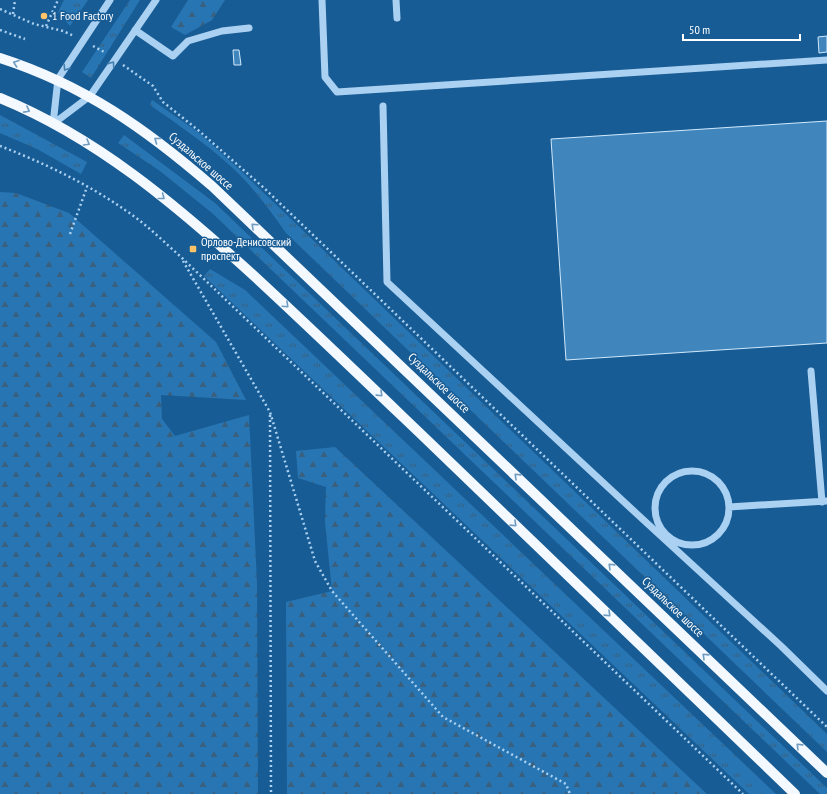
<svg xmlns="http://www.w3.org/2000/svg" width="827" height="794" font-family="'PT Sans Narrow',sans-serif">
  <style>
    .grass { fill: url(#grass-tufts) }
    .forest { fill: url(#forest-firs) }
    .building { fill: #4086bd; stroke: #d1e9fc }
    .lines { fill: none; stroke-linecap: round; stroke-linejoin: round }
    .path { stroke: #aad1f1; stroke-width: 2.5; stroke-dasharray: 2 3; stroke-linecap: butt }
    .minor { stroke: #aad1f1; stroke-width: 7 }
    .major { stroke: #f3f9ff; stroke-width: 10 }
    .oneway { stroke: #709bbf }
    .oneway2 { stroke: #447fb1 }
    .poi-dot { fill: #ffc469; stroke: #185c95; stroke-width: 1.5 }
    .labels { text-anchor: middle; stroke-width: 3; stroke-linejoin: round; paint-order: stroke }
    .poi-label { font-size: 12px; fill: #fff; stroke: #185c95; text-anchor: start }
    .street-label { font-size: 12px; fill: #fff; stroke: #185c95 }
  </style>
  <defs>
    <pattern id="grass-tufts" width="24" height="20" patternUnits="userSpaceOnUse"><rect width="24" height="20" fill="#2775b2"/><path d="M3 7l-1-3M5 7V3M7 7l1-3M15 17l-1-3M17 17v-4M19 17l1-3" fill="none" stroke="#3a607f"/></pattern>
    <pattern id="forest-firs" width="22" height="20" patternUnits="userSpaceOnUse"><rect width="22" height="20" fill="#2775b2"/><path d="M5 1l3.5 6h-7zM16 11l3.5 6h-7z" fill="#3a607f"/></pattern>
  </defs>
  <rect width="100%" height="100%" fill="#185c95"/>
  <!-- grass -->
  <path class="grass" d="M64,0H88L70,26L58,12Z
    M130,0H140L91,78L82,72Z
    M152,100L198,132L239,169L827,734V752L286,233C271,212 256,191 238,173C211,147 180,126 150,105Z
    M0,115L87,162L81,174L37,149L0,133Z
    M124,135L215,203L827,788V794H820L212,213L160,171L118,143Z
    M210,269L245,290L776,794H749L204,276Z"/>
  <!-- forest -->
  <path class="forest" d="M188,0H225L212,20L185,35L171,27Z
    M0,192L16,193L69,213L216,342L246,400L161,395L162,419L175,436L249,415L257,583L258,794H0Z
    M335,447L707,794H287L286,602L332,591L325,522L326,487L298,478L296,451Z"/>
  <!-- building -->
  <path class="building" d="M827,36V52L819,53L818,37Z
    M233,50H239L241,65H234Z
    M827,121V343L566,360L551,139Z"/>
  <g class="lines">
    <!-- path -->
    <path class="path" d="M0,9L34,24L63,31L74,36
      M13,14L15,0
      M46,26L58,0
      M0,30L25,39
      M93,46L106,53
      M123,65L153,86L163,102L198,130L264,188L827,727
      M0,146C42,162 88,184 125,210C145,223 163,241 181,257L743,794
      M70,234L87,187
      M183,261L270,412L315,561L332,591L443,717L566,784L570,794
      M270,415L271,794"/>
    <!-- minor -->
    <path class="minor" d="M322,0L325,77L337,92L827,60
      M396,0L397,18
      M135,30L173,56L188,41L222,31L249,28
      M383,106L387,282L637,514L781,646L827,691
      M53,124L90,96L156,0
      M53,124L58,79L110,0
      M811,371L822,502
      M655 508a37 37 0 1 1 74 0a37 37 0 1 1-74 0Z
      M729,507L827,501"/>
    <!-- major -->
    <path class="major" d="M0,58C84,85 146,129 212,186L827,773
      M0,98C96,137 176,205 252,274C303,321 353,369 403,417C534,542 664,668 795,794"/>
  </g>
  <!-- one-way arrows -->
  <defs><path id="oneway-chevron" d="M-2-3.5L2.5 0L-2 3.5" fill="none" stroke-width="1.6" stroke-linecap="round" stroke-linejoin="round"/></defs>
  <g class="oneway">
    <use href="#oneway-chevron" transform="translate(16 63) rotate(-160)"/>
    <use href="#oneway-chevron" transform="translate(27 110) rotate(28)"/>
    <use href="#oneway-chevron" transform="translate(157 140) rotate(-144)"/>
    <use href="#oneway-chevron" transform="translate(87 143) rotate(30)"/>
    <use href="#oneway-chevron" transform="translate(162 197) rotate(38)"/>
    <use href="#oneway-chevron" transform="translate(254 226) rotate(-137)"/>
    <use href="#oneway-chevron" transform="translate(286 305) rotate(43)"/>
    <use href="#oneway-chevron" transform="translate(380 394) rotate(44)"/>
    <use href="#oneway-chevron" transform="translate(517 476) rotate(-136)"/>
    <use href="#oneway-chevron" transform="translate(514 524) rotate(44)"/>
    <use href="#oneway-chevron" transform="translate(611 566) rotate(-136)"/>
    <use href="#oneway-chevron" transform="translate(608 614) rotate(44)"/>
    <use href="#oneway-chevron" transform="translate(705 656) rotate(-136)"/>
    <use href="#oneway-chevron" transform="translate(799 746) rotate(-136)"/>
  </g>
  <g class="oneway2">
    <use href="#oneway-chevron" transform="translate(112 64) rotate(-55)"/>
    <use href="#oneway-chevron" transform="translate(66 68) rotate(123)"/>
  </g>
  <!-- markers -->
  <g class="poi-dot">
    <circle cx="44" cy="16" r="4"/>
    <rect x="189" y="245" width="8" height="8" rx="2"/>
  </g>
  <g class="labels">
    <!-- poi labels -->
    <g class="poi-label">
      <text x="52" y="20">1 Food Factory</text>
      <text x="201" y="246">Орлово-Денисовский<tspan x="201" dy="14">проспект</tspan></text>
    </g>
    <!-- street labels -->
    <g class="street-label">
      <text transform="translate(201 161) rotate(41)" y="4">Суздальское шоссе</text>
      <text transform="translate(439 383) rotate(44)" y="4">Суздальское шоссе</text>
      <text transform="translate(673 607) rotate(44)" y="4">Суздальское шоссе</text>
    </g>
  </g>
  <!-- scale -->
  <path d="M683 34v6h117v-6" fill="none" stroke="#ffffff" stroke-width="2"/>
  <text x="689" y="34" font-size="12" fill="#ffffff" stroke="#185c95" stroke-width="3" paint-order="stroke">50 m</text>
</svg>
